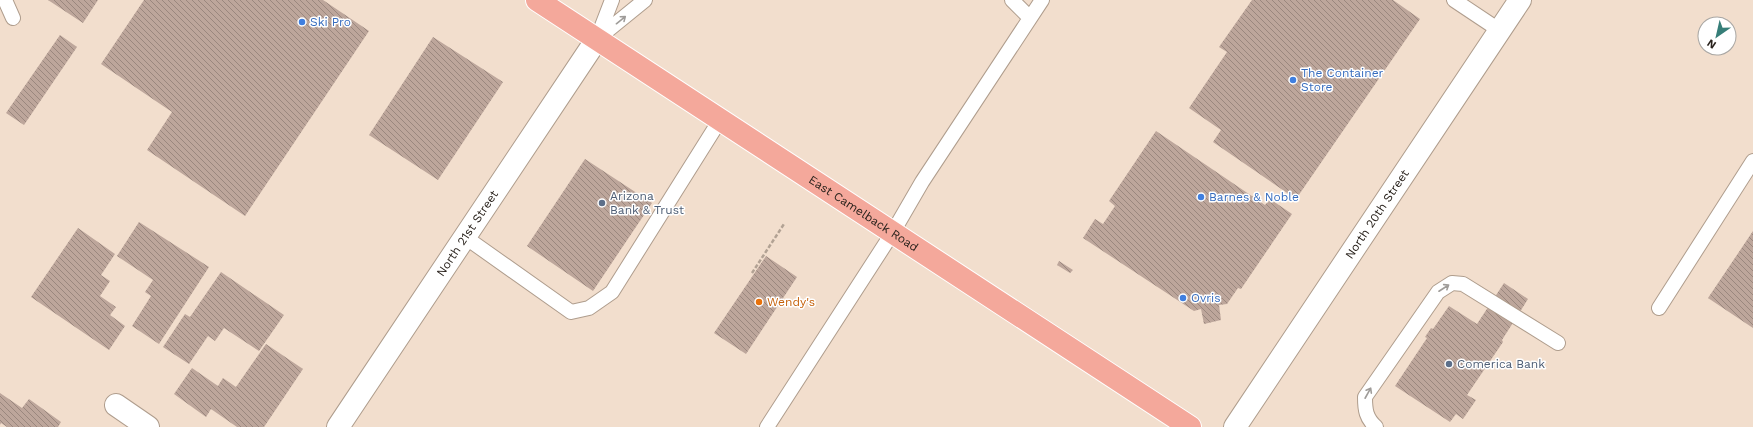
<svg xmlns="http://www.w3.org/2000/svg" width="1753" height="427" font-family="'Work Sans',sans-serif">
  <style>
    .building { fill: url(#building-back-hatch) }
    .lines { fill: none; stroke-linecap: round; stroke-linejoin: round }
    .service-casing { stroke: #af9d8d; stroke-width: 16 }
    .minor-casing { stroke: #af9d8d; stroke-width: 24 }
    .tertiary-casing { stroke: #af9d8d; stroke-width: 24 }
    .primary-casing { stroke: #fff; stroke-width: 24 }
    .path { stroke: #b2a294; stroke-width: 2.5; stroke-dasharray: 4 2; stroke-linecap: butt }
    .service { stroke: #fff; stroke-width: 14 }
    .minor { stroke: #fff; stroke-width: 22 }
    .tertiary { stroke: #fff; stroke-width: 22 }
    .primary { stroke: #f4a89b; stroke-width: 22 }
    .oneway { stroke: #9f9c99 }
    .shop-dot { fill: #3f7fe0; stroke: #fff; stroke-width: 1.5 }
    .service-dot { fill: #5c6f8a; stroke: #fff; stroke-width: 1.5 }
    .food-dot { fill: #e8710a; stroke: #fff; stroke-width: 1.5 }
    .labels { text-anchor: middle; stroke-width: 3; stroke-linejoin: round; paint-order: stroke }
    .shop-label { font-size: 12px; fill: #366cbe; stroke: #fff; text-anchor: start }
    .service-label { font-size: 12px; fill: #4e5e75; stroke: #fff; text-anchor: start }
    .street-label { font-size: 12px; fill: #29221c; stroke: #fff }
    .food-label { font-size: 12px; fill: #c56008; stroke: #fff; text-anchor: start }
  </style>
  <defs>
    <pattern id="building-back-hatch" width="6" height="6" patternUnits="userSpaceOnUse"><rect width="6" height="6" fill="#bda69b"/><path d="M-1 5l2 2M0 0l6 6M5-1l2 2" fill="none" stroke="#9a877e"/></pattern>
  </defs>
  <rect width="100%" height="100%" fill="#f2decd"/>
  <!-- building -->
  <path class="building" d="M48,0H98L83,23Z
    M144,0H323L369,31L245,216L147,150L172,112L101,64Z
    M1252,0H1393L1420,19L1296,199L1213,142L1221,130L1189,108L1227,52L1219,47Z
    M60,35L77,47L24,125L6,113Z
    M433,37L503,82L438,180L369,135Z
    M1156,131L1265,205L1270,199L1292,214L1241,289L1238,288L1227,304L1219,305L1221,320L1204,324L1201,309L1194,311L1083,238L1095,219L1103,224L1115,206L1109,201Z
    M585,159L652,203L593,291L527,246Z
    M139,222L209,267L159,344L132,326L151,296L145,292L153,280L117,256Z
    M78,228L115,254L101,275L110,281L100,296L116,307L110,315L125,326L109,350L31,297Z
    M1753,231V328L1708,298Z
    M766,256L797,277L746,354L714,333Z
    M1059,261L1073,270L1070,273L1057,265Z
    M221,272L284,315L259,351L224,328L215,341L208,336L189,364L163,347L185,314L190,317Z
    M1504,283L1528,299L1502,340L1503,342L1467,395L1476,400L1463,419L1456,414L1450,422L1395,386L1427,338L1425,337L1431,328L1433,329L1449,306L1477,324Z
    M266,344L303,369L264,427H237L211,409L206,417L174,394L192,368L218,386L223,378L236,387Z
    M0,393L22,408L29,399L61,422L58,427H7L1,423L0,425Z"/>
  <g class="lines">
    <defs>
      <path id="service" d="M5,0L13,18
        M1012,0L1030,18
        M1454,0L1499,30
        M597,39L645,0
        M597,39L612,0
        M465,237L571,312L589,308L612,292L720,120
        M1659,308L1753,161
        M767,427L893,232L922,182L1042,0
        M1376,427C1366,418 1365,410 1365,397L1438,292L1452,283L1463,284L1558,343"/>
      <g id="minor">
        <path d="M116,405L148,427"/>
        <path id="s1" d="M338,427L597,39"/>
      </g>
      <g id="tertiary">
        <path id="s2" d="M1235,427L1520,0"/>
      </g>
      <g id="primary">
        <path id="s3" d="M537,0L1190,427"/>
      </g>
    </defs>
    <!-- service casing -->
    <use href="#service" class="service-casing"/>
    <!-- minor casing -->
    <use href="#minor" class="minor-casing"/>
    <!-- tertiary casing -->
    <use href="#tertiary" class="tertiary-casing"/>
    <!-- primary casing -->
    <use href="#primary" class="primary-casing"/>
    <!-- path -->
    <path class="path" d="M752,273L784,224"/>
    <!-- service -->
    <use href="#service" class="service"/>
    <!-- minor -->
    <use href="#minor" class="minor"/>
    <!-- tertiary -->
    <use href="#tertiary" class="tertiary"/>
    <!-- primary -->
    <use href="#primary" class="primary"/>
  </g>
  <!-- one-way arrows -->
  <defs><path id="oneway-shaft" d="M-6 0H5M1.5-3L5.5 0L1.5 3" fill="none" stroke-width="1.6" stroke-linecap="round" stroke-linejoin="round"/></defs>
  <g class="oneway">
    <use href="#oneway-shaft" transform="translate(621 20) rotate(-39)"/>
    <use href="#oneway-shaft" transform="translate(1444 288) rotate(-33)"/>
    <use href="#oneway-shaft" transform="translate(1368 393) rotate(-61)"/>
  </g>
  <!-- markers -->
  <g class="shop-dot">
    <circle cx="302" cy="22" r="4"/>
    <circle cx="1293" cy="80" r="4"/>
    <circle cx="1201" cy="197" r="4"/>
    <circle cx="1183" cy="298" r="4"/>
  </g>
  <g class="service-dot">
    <circle cx="602" cy="203" r="4"/>
    <circle cx="1449" cy="364" r="4"/>
  </g>
  <circle class="food-dot" cx="759" cy="302" r="4"/>
  <g class="labels">
    <!-- shop labels -->
    <g class="shop-label">
      <text x="310" y="26">Ski Pro</text>
      <text x="1301" y="77">The Container<tspan x="1301" dy="14">Store</tspan></text>
      <text x="1209" y="201">Barnes &amp; Noble</text>
      <text x="1191" y="302">Ovris</text>
    </g>
    <!-- service labels -->
    <g class="service-label">
      <text x="610" y="200">Arizona<tspan x="610" dy="14">Bank &amp; Trust</tspan></text>
      <text x="1457" y="368">Comerica Bank</text>
    </g>
    <!-- street labels -->
    <g class="street-label">
      <text dy="4" stroke="none"><textPath href="#s3" startOffset="390">East Camelback Road</textPath></text>
      <text dy="4" stroke="none"><textPath href="#s2" startOffset="256">North 20th Street</textPath></text>
      <text dy="4" stroke="none"><textPath href="#s1" startOffset="233">North 21st Street</textPath></text>
    </g>
    <!-- food labels -->
    <g class="food-label">
      <text x="767" y="306">Wendy's</text>
    </g>
  </g>
  <!-- north arrow -->
  <g transform="translate(1717 36) rotate(214)"><circle r="19" fill="#ffffff" stroke="#a9a7a4"/>
  <path d="M0-3L7 15L0 10L-7 15Z" fill="#367e78"/>
  <text y="-6" font-size="11" font-weight="bold" text-anchor="middle" fill="#29221c">N</text>
  </g>
</svg>
